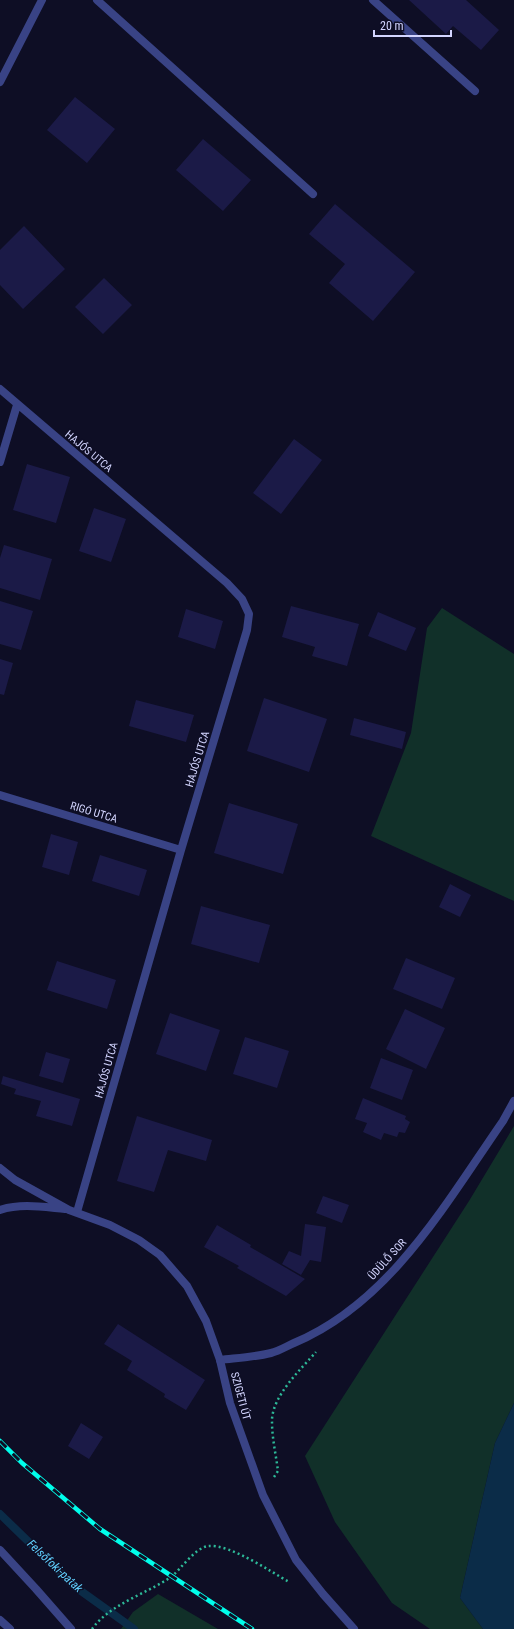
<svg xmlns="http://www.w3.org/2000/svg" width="514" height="1629" font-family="'Roboto Condensed',sans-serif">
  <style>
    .green { fill: #113029 }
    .water { fill: #0b2c48 }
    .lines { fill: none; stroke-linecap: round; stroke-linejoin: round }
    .stream { stroke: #0b2c48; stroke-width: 8 }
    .building { fill: #1b1a47 }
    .path { stroke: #2db998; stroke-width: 2.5; stroke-dasharray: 2 3; stroke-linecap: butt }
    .minor { stroke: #394385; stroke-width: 8 }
    .tertiary { stroke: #394385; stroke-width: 8 }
    .rail-casing { stroke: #00feeb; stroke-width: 4.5 }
    .rail { stroke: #0e0e25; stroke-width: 3; stroke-dasharray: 9; stroke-linecap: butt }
    .labels { text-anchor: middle; stroke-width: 3; stroke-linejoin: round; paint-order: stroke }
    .street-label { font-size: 11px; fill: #d3d5ff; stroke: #0e0e25 }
    .water-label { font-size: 12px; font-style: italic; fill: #61d1ff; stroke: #0e0e25 }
  </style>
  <rect width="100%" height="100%" fill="#0e0e25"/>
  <!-- green -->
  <path class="green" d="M442,608L514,654V901L371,836L411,733L427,628Z
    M514,1126V1403L495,1443L460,1598L483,1629H430L392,1603L335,1522L305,1456L469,1201Z
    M158,1594L218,1629H121L133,1612Z"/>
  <!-- water -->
  <path class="water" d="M514,1403V1629H483L460,1598L495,1443Z"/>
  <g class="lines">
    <!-- stream -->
    <path class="stream" d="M0,1514L74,1586L134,1629"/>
  </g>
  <!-- building -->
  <path class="building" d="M409,0H466L499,30L481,50L453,26L446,34Z
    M75,97L115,129L87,163L47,130Z
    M203,139L251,180L223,211L176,170Z
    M335,204L415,272L373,321L329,283L345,264L309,234Z
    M24,226L65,269L23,309L0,285V250Z
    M104,278L132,305L103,334L75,307Z
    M294,439L322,460L281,514L253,493Z
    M27,464L70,477L56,523L13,510Z
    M94,508L126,519L111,562L79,551Z
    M4,545L52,559L40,600L0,588V558Z
    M0,601L33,611L21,650L0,644Z
    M291,606L359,624L347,666L312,656L315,647L282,637Z
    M186,609L223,621L215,649L178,637Z
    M378,612L416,628L406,651L368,636Z
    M0,659L13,663L4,695L0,694Z
    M264,698L327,719L309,772L247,751Z
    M136,700L194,715L186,742L129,726Z
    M354,718L406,732L402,749L350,735Z
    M229,803L298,824L283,874L214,853Z
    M51,834L78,842L69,875L42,867Z
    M100,855L147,870L139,896L92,881Z
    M450,884L471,895L460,917L439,907Z
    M201,906L270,925L259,963L191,944Z
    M406,958L455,978L442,1009L393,989Z
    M57,961L116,980L107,1009L47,990Z
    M405,1009L445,1028L426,1069L386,1049Z
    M170,1013L220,1030L206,1071L156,1054Z
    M245,1037L289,1051L277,1088L233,1074Z
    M46,1052L70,1059L63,1083L39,1076Z
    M381,1058L413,1070L402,1100L370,1088Z
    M3,1076L80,1099L72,1126L36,1116L41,1101L14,1094L16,1089L1,1084Z
    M363,1098L406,1116L405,1119L410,1122L405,1133L399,1132L397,1137L384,1133L381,1140L363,1132L367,1123L355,1119Z
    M137,1116L212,1140L206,1161L168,1150L154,1192L117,1181Z
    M323,1196L349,1205L342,1223L316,1213Z
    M305,1224L326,1227L321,1262L310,1260L301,1275L282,1264L289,1251L301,1256Z
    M217,1225L251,1245L250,1247L305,1279L286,1296L237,1268L239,1266L204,1247Z
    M118,1324L205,1380L186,1410L164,1397L165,1394L127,1370L132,1361L104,1344Z
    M81,1423L103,1437L89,1459L68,1446Z"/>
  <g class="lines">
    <!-- path -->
    <path class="path" d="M274,1477L278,1471C276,1455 272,1438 272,1422C271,1397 301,1369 316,1352
      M92,1629C110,1604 146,1594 171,1577C181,1569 195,1548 208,1546C230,1544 270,1571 289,1582"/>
    <!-- minor -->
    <path class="minor" d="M97,0L313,194
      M373,0L475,91
      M0,82L42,0
      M0,389L227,583L242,599L249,614L247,630L181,850L77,1212
      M0,462L17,405
      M0,795L181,850
      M220,1360C237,1358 255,1357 271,1353C279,1351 287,1346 294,1343C390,1303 446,1203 503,1121L514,1101
      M0,1550L36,1589L71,1629
      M0,1620L10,1629"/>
    <!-- tertiary -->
    <path class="tertiary" d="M0,1168L15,1180L69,1210L110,1225L139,1240L160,1255L187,1286L206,1321L220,1360L230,1403L263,1495L296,1560L323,1594L354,1629
      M0,1210C21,1203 43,1207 65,1209"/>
    <defs>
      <path id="rail" d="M0,1441L22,1463L100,1529L252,1629"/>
    </defs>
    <!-- rail casing -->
    <use href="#rail" class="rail-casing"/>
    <!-- rail -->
    <use href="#rail" class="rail"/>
  </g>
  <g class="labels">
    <!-- street labels -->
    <g class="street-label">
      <text transform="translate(89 451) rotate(40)" y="4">HAJÓS UTCA</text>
      <text transform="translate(197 759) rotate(-73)" y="4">HAJÓS UTCA</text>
      <text transform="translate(94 812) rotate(17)" y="4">RIGÓ UTCA</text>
      <text transform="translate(106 1070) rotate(-74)" y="4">HAJÓS UTCA</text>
      <text transform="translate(387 1259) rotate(-48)" y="4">ÜDÜLŐ SOR</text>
      <text transform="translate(241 1396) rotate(75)" y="4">SZIGETI ÚT</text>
    </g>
    <!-- water labels -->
    <g class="water-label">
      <text transform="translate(55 1566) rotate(43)" y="4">Felsőfoki-patak</text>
    </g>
  </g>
  <!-- scale -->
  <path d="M374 30v6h77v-6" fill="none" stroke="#d3d5ff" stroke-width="2"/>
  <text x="380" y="30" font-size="12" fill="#d3d5ff" stroke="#0e0e25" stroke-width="3" paint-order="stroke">20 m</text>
</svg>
